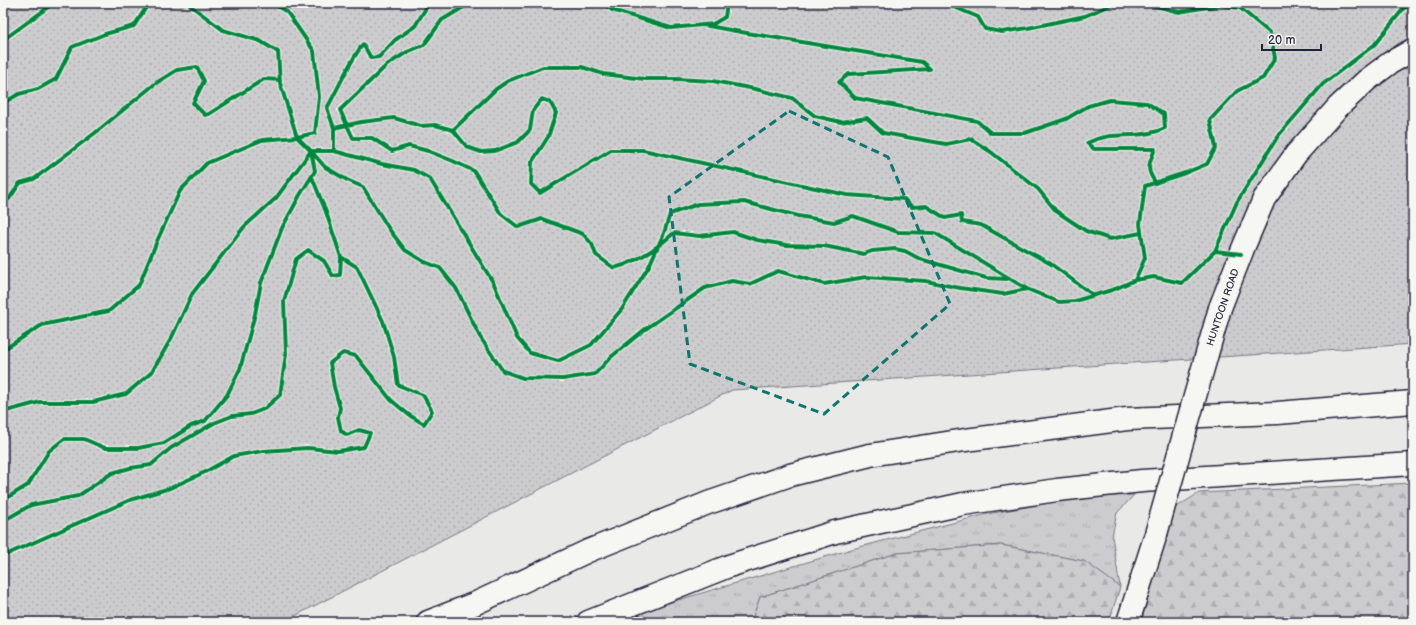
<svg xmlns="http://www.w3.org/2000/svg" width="1416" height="625" font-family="'Balsamiq Sans',sans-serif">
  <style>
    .grass { fill: url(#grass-tufts); stroke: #777784 }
    .forest { fill: url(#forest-firs); stroke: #777784 }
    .park { fill: url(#park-dots); stroke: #777784 }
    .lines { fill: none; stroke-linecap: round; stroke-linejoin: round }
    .minor-casing { stroke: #22223b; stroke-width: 25 }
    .highway-casing { stroke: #22223b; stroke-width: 25 }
    .minor { stroke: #f6f6f2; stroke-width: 22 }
    .highway { stroke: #f6f6f2; stroke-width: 22 }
    .minor-bridge-casing { stroke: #22223b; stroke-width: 25; stroke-linecap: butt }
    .minor-bridge { stroke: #f6f6f2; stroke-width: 22 }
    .cycleway-casing { stroke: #f6f6f2; stroke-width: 6 }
    .cycleway { stroke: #00873e; stroke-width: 4 }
    .marked { fill: none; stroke: #0f766e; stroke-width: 3; stroke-dasharray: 8 5; stroke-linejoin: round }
    .labels { text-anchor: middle; stroke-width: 3.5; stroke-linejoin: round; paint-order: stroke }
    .street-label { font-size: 10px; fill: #22223b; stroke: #f6f6f2 }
  </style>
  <defs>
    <pattern id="grass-tufts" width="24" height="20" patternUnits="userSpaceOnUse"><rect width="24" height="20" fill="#ccccce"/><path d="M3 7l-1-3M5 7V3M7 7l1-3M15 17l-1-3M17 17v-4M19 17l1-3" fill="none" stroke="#afafb2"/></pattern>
    <pattern id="forest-firs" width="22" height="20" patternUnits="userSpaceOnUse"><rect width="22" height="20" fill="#ccccce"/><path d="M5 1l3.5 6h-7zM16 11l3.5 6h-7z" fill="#afafb2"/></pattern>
    <pattern id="park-dots" width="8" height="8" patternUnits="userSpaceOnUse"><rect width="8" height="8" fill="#ccccce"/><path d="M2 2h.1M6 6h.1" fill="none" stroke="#afafb2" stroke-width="1.8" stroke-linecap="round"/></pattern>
  </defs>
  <rect width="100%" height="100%" fill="#e9e9e7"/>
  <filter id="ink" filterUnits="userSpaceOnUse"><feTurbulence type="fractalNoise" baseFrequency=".025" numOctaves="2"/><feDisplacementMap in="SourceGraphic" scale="8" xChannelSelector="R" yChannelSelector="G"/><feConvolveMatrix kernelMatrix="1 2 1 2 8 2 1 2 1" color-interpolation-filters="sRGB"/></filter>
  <g filter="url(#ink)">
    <!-- grass -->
    <path class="grass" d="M1134,495L1117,513L1112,536L1120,587L1083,561L1001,545L897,553L760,597L751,622H616L651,608L852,549L987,514L1083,497Z"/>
    <!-- forest -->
    <path class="forest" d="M1413,483V622H1141L1175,508L1199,493Z
      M1001,545L1084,561L1120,587L1109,622H751L760,597L897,553Z"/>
    <!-- park -->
    <path class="park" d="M3,3H1413V36L1397,44L1413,74V344L732,390L283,622H3Z"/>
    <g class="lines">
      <defs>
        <path id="minor" d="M1220,308L1244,246L1264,199L1296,154L1338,107L1367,80L1390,63L1413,50
          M1128,622L1156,534"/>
        <path id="highway" d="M428,622L474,604L588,551L708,503L790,475L870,455L965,440L1127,419L1277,413L1413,402
          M588,622L729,566L835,532L963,504L1057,490L1142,481L1413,464"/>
      </defs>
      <!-- minor casing -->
      <use href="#minor" class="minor-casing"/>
      <!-- highway casing -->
      <use href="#highway" class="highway-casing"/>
      <!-- minor -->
      <use href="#minor" class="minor"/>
      <!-- highway -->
      <use href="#highway" class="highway"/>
      <defs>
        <path id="minor-bridge" d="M1156,534L1220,308"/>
      </defs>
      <!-- minor-bridge casing -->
      <use href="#minor-bridge" class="minor-bridge-casing"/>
      <!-- minor-bridge -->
      <use href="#minor-bridge" class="minor-bridge"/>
      <defs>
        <path id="cycleway" d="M187,3L223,30L260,41L278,52L280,83L297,137L311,151
          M473,3L469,4L442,20L424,45L407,52L387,65L340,110L353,138H372L392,151L409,146L428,151L453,161L474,171L501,214L518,227L542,219L583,234L592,244L596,255L614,268C635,263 658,247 674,233L699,236L733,232L757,240L786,245L824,246L864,254L872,251L895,249L905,251L920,259L986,278L1007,279
          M602,3L612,10L671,28L713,24L725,17L727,3
          M938,3L954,7L978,17L985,29L1002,32L1028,28L1085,16L1115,3
          M703,25L741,32L922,62L930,69L849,74L839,82L855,98L977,121L991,133H1025L1066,119L1088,106L1110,100L1147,103L1164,114L1165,128C1161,130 1155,132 1150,133C1127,138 1111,131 1087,143L1094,149H1155C1149,164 1145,169 1156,183
          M3,40L54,3
          M3,103L19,94L38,89L56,79L72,47L105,34L134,26L149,3
          M334,128L361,122L394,118L421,126L435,125L453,130L467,147L481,152L495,151L518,142L530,130L533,110L542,99L550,102L556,113L548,137L532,162L531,184L540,193L611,150H643L847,195L904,199L912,207L926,206L945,218L961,215L962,222L981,225L1051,264L1093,295
          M453,130L496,89L508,81L543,67H582L603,74L645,79H676L713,81L755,89L792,98L815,116L841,122L867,118L883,133L946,144L971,139L991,152L1038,189L1056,211L1086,231L1110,239L1141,233
          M334,151V128L327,108C339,87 348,64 363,44L371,58L379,57L395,40L415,26L429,3
          M3,204L9,199L20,183L34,179L95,133L156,83L177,70L197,67L204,81L193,103L205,115L209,114L264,79L280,80
          M1215,251L1237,202L1278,136L1323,84L1374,45L1404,8L1413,3
          M1135,280L1145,258L1140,224L1145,186L1185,173L1207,164L1216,147L1210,120L1237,91L1263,78L1275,58L1270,33L1240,8L1220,5L1179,12L1144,3
          M3,350L42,325L109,311L139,285L157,241L180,191L207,163L262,140L297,137L315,133L319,97L314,51L287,12L272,3
          M3,412L40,402H93L126,394L152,372L172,337L192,294L244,227L276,198L311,151H334L382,164L414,170L430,179L494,284L517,338L530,353L558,361L591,345L622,309L649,266L664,233L670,214L698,204L744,202L798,216L834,222L853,216L898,232L935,233L1027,289L1059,302L1075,301L1115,289L1135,280L1154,277L1182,283L1215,251L1241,254
          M3,499H5L28,485L49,451L64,439H84L105,448H138L164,443L191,426L205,421L227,395L240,369L255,314L261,283L282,228L300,195L315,171L311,151L325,167L347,180L363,187L389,229L405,250L423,261L440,268L456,288L480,337L503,371L523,378L563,379L595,374L611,357L644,330L705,288L732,281L750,284L778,271L824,284L866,277L926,281L960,288L1003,294L1027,289
          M3,521L31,505L78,496L112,473L130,468L151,465L171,448L214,423L232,416L251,414L264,409L280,395L286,354L284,301L296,259L308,250L324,261L333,276L340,275L341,257L326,212L312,177
          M3,556L130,500L170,488L203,473L234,456L263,451L308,448L338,451L364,447L370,433L359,430L347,435L341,431L338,417L340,408L334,387L330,363L343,353L356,356L391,400L409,415L424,424L432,411L423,395L398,385L394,357L383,321L357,267L341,257"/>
      </defs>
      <!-- cycleway casing -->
      <use href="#cycleway" class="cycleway-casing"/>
      <!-- cycleway -->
      <use href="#cycleway" class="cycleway"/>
    </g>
  </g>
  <!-- marked area -->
  <path class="marked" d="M789,111L888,157L950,304L824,414L690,364L669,197Z"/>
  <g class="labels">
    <!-- street labels -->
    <g class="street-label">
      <text transform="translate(1222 307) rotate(-71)" y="4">HUNTOON ROAD</text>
    </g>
  </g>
  <!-- margin -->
  <rect width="1416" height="625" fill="none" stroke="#f6f6f2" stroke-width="16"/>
  <rect x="8" y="8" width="1400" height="609" fill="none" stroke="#22223b" stroke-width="1.5" filter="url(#ink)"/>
  <!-- scale -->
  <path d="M1262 44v6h59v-6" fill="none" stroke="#22223b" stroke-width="2"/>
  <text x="1268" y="44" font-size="12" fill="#22223b" stroke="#f6f6f2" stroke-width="3" paint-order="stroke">20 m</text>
</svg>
